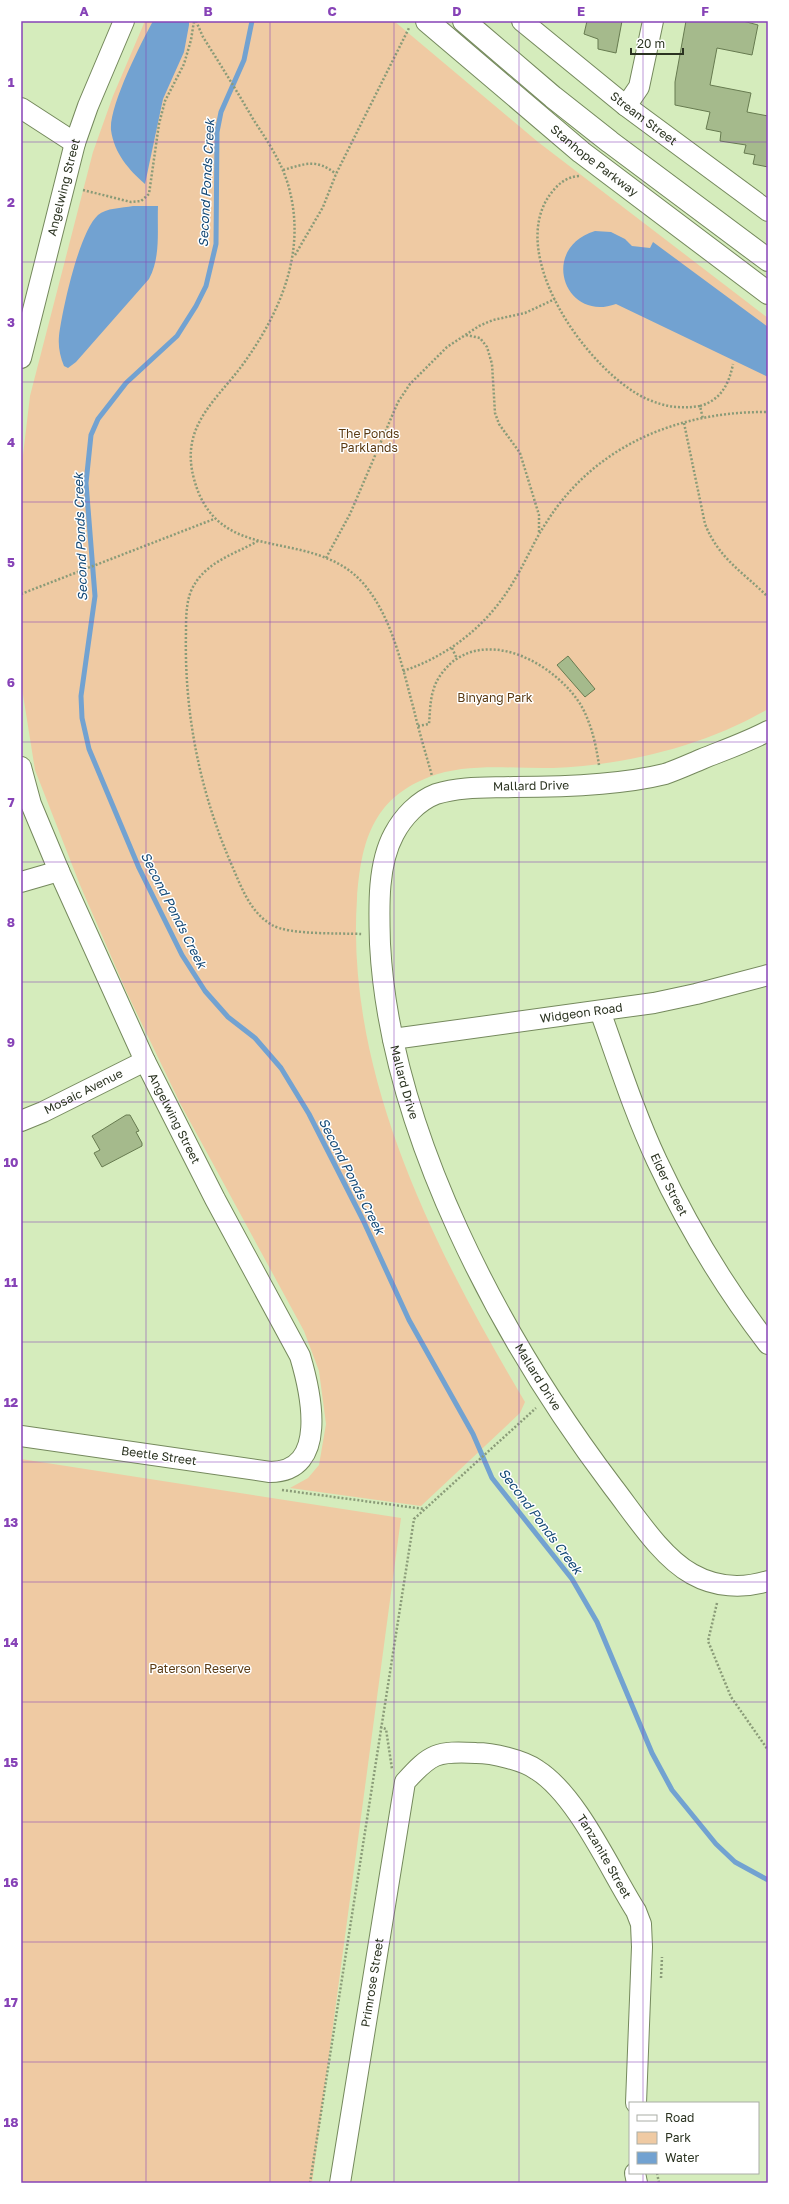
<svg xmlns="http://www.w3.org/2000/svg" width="789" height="2204" font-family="'Golos Text',sans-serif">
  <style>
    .green { fill: #efcaa3 }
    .water { fill: #72a2d1 }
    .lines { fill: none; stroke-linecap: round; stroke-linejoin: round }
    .stream { stroke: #72a2d1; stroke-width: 5 }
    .building { fill: #a5ba8c; stroke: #677b50 }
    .street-casing { stroke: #75895d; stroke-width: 22 }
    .secondary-casing { stroke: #75895d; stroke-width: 24 }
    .path { stroke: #8a9b78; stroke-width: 2.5; stroke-dasharray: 2 2; stroke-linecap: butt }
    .street { stroke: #fff; stroke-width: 20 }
    .secondary { stroke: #fff; stroke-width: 22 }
    .grid { fill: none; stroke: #8743b7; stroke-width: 1; stroke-opacity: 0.55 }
    .labels { text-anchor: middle; stroke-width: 3; stroke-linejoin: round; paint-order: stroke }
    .street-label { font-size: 12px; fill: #2b3321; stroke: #fff }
    .park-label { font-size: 12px; fill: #5a3a12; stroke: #fff }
    .water-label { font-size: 13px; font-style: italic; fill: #154a77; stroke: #fff }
    .neatline { fill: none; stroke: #8743b7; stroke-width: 1.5 }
    .grid-label { font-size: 13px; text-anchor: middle; font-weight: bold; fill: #8743b7 }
  </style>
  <rect width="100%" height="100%" fill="#d5ecbc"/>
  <!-- green -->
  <path class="green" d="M145,21H394L538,142L768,318V709C705,746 626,765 553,768C512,769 468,762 429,777C372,799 361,843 357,899C345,1076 437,1254 525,1402L520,1413L421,1506L290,1488L308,1478L319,1465L326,1424L319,1371L304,1331L181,1105L127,993L80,885L35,770L21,682V472L30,396L93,152L113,96Z
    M21,1459L401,1518L312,2183H21Z"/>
  <!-- water -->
  <path class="water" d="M153,21H189V25L184,52L163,99L145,184C129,170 114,153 111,130C109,106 141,43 153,21Z
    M133,206H158C157,230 161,257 149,279L76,362L68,368L64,366C60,356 58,347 59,336C62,311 79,232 98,215C106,208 122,208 133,206Z
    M595,231L611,232L625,239L632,246L650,248L653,242L768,327V377L616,304C564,323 539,248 595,231Z"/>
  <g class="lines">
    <!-- stream -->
    <path class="stream" d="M252,21L244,60L221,112L217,132L216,244L206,286L196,306L177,336L126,383L98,419L91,435L86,483L95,596L81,696L82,718L89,749L139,868L182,955L205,991L228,1017L255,1038L281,1068L309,1114L363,1220L409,1320L473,1434L492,1478L572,1579L597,1622L652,1753L672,1790L716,1844L735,1862L768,1880"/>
  </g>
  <!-- building -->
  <path class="building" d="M587,21H622L616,53L598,49V39L584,34Z
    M686,21H743L758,25L752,55L717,48L710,85L751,93L747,112L768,116V167L753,164L755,155L744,153L746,145L720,141L721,132L706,129L710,112L675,105V82Z
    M568,656L595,689L585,697L557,665Z
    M126,1115H130L139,1131L136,1132L142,1143V1146L102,1167L94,1153L100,1150L92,1136Z"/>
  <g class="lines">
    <defs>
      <g id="street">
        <path id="s1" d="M522,21L626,106L768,211"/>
        <path d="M626,106L639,87L653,21"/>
        <path d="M21,108L75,143"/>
        <path id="s2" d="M21,358L75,143L88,106L124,21"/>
        <path id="s3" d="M768,731C747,742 724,750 702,759C690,764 677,770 665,774C621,785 560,787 514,787C488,788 462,786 436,794C418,801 403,817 394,834C377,865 379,909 380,944C390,1132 501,1339 613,1487C634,1514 661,1557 692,1574C715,1587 742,1589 768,1581"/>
        <path id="s4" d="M21,767L31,804L59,871L145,1061L215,1199L300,1356C311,1393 329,1472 270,1472L21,1436"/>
        <path d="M21,882L59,871"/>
        <path id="s5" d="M600,1011C618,1061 634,1112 657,1161C687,1225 725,1288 768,1344"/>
        <path id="s6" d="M393,1039L654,1003L696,994L768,975"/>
        <path id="s7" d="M21,1121L43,1112L145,1061"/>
        <path d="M635,2173L637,2183"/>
        <path id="s8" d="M340,2183L405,1782C431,1753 437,1751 476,1753C492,1753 523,1760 537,1770C577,1795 610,1870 636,1911L641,1924L642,1947L636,2103"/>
      </g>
      <g id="secondary">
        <path id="s9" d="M427,21L581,152L768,293"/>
        <path d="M464,21L553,97L610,142L768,260"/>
      </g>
    </defs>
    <!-- street casing -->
    <use href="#street" class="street-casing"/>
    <!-- secondary casing -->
    <use href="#secondary" class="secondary-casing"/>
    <!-- path -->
    <path class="path" d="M196,21L203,37C220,64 237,91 253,119C268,142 284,165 290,192C305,253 281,310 246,360C219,399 179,424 194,479C218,569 311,525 363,583C393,618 402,667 414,710C419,732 426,754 432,776
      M283,170C305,164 316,158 336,174
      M579,176C567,177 559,183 552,192C503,253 589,373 647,399C665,407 681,409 700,406L703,419
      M83,190L131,202L141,201L149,194L159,124L165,101L184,64L191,40L194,21
      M295,255L323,207L336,174L409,28
      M466,335L480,338L487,347L492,364L495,413L499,424L520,453L539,515V534
      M700,406C721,400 729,384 733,364
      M684,423L705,524C719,559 743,572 768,597
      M258,541C233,555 204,562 191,591C186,604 186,618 186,632C184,714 200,793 233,868C242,889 251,913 272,925C289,935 340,933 362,934
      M326,558L350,514L398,402L410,384L447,347L479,326L493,320L525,313L555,299
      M21,594L214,519
      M452,648L457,659
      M403,671C451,655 490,623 515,579C526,561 534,541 546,523C594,446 678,411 768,412
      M418,726L429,724C430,712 430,699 434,688C437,678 444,670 451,663C493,628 559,667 582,707C592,726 596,745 599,765
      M282,1490L424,1509
      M717,1603L708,1641L731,1697L768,1750
      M380,1727L386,1729L392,1769
      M661,1978L662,1957
      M657,2173L659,2183
      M310,2183L414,1519L536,1408"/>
    <!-- street -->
    <use href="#street" class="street"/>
    <!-- secondary -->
    <use href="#secondary" class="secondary"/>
  </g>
  <!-- grid -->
  <path class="grid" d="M146,21V2183M270,21V2183M394,21V2183M519,21V2183M643,21V2103M21,142H768M21,262H768M21,382H768M21,502H768M21,622H768M21,742H768M21,862H768M21,982H768M21,1102H768M21,1222H768M21,1342H768M21,1462H768M21,1582H768M21,1702H768M21,1822H768M21,1942H768M21,2062H768M643,2173V2183"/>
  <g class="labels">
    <!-- street labels -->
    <g class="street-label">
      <text dy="4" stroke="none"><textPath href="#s1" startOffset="156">Stream Street</textPath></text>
      <text dy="4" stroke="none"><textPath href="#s9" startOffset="218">Stanhope Parkway</textPath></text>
      <text dy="4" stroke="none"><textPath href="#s2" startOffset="176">Angelwing Street</textPath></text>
      <text transform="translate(531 786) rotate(-1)" y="4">Mallard Drive</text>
      <text dy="4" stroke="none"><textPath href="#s6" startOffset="190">Widgeon Road</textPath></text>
      <text dy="4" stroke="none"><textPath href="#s3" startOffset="654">Mallard Drive</textPath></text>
      <text dy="4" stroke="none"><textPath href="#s7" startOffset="69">Mosaic Avenue</textPath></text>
      <text dy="4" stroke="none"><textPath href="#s4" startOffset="384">Angelwing Street</textPath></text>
      <text dy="4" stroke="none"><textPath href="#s5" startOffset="187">Eider Street</textPath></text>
      <text dy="4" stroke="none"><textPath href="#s3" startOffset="979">Mallard Drive</textPath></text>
      <text transform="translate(159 1456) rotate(8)" y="4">Beetle Street</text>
      <text dy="4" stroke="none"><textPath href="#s8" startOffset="662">Tanzanite Street</textPath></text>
      <text dy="4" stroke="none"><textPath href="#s8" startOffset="203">Primrose Street</textPath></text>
    </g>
    <!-- park labels -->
    <g class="park-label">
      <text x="369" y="438">The Ponds<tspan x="369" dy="14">Parklands</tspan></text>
      <text x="495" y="702">Binyang Park</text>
      <text x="200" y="1673">Paterson Reserve</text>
    </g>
    <!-- water labels -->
    <g class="water-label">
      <text transform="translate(206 183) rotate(-87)" y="5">Second Ponds Creek</text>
      <text transform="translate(80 537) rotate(-92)" y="5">Second Ponds Creek</text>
      <text transform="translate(174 910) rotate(63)" y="5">Second Ponds Creek</text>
      <text transform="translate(352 1176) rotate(63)" y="5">Second Ponds Creek</text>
      <text transform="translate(541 1521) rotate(53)" y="5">Second Ponds Creek</text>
    </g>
  </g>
  <!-- border -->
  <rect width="789" height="2204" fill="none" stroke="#ffffff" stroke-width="44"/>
  <!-- legend -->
  <rect x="629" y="2102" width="130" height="72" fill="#ffffff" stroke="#aaada6"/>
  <rect x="637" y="2115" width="20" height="6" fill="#ffffff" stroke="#aaada6"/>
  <text x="665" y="2122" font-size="12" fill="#2b3321">Road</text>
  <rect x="637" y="2132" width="20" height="12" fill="#efcaa3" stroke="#aaada6"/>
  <text x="665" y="2142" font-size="12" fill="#2b3321">Park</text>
  <rect x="637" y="2152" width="20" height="12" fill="#72a2d1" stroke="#aaada6"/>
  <text x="665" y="2162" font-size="12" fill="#2b3321">Water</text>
  <!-- scale -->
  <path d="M631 48v6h52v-6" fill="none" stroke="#2b3321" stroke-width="2"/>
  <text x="637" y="48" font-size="12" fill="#2b3321" stroke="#ffffff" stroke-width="3" paint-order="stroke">20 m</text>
  <rect x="22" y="22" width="745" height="2160" class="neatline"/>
  <g class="grid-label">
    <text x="84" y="16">A</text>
    <text x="208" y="16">B</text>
    <text x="332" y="16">C</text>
    <text x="457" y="16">D</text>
    <text x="581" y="16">E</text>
    <text x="705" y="16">F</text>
    <text x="11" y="87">1</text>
    <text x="11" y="207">2</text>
    <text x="11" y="327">3</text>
    <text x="11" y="447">4</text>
    <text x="11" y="567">5</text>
    <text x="11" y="687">6</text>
    <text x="11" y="807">7</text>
    <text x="11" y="927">8</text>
    <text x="11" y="1047">9</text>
    <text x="11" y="1167">10</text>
    <text x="11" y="1287">11</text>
    <text x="11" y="1407">12</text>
    <text x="11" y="1527">13</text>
    <text x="11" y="1647">14</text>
    <text x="11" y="1767">15</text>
    <text x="11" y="1887">16</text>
    <text x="11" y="2007">17</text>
    <text x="11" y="2127">18</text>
  </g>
</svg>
